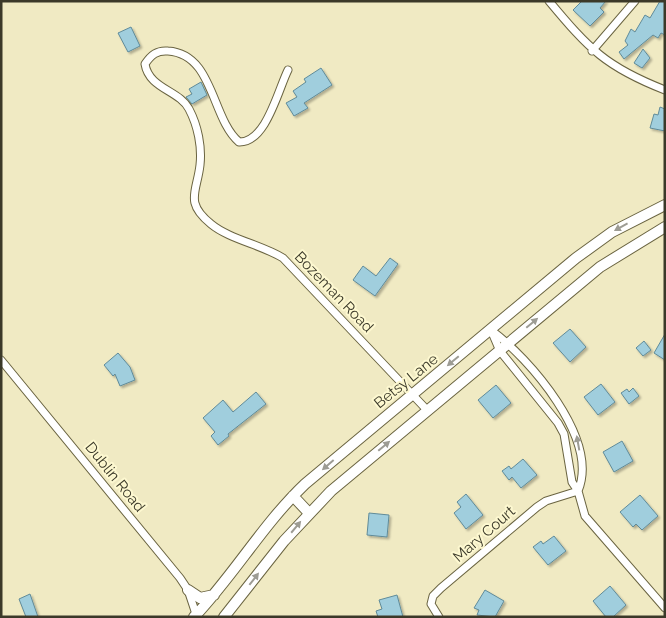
<svg xmlns="http://www.w3.org/2000/svg" width="666" height="618" font-family="Raleway,sans-serif">
  <style>
    .building { fill: #a0cedd; stroke: #608b99; filter: url(#shadow) }
    .lines { fill: none; stroke-linecap: round; stroke-linejoin: round }
    .minor-casing { stroke: #6a6441; stroke-width: 9 }
    .secondary-casing { stroke: #6a6441; stroke-width: 12 }
    .minor { stroke: #fff; stroke-width: 7 }
    .secondary { stroke: #fff; stroke-width: 10 }
    .oneway { fill: #9d9c94 }
    .labels { text-anchor: middle; stroke-width: 4; stroke-linejoin: round; paint-order: stroke }
    .street-label { font-size: 15px; fill: #3b3929; stroke: #fdf8d0 }
  </style>
  <defs>
    <filter id="shadow"><feDropShadow dx="2" dy="2" stdDeviation="1" flood-color="#0004"/></filter>
  </defs>
  <rect width="100%" height="100%" fill="#f0eac3"/>
  <!-- building -->
  <path class="building" d="M582,1H606L600,8L604,12L590,26L573,10Z
    M660,1H665V35L661,33L658,38L653,35L624,59L619,52L628,45L625,41L631,29L635,32L645,15L650,18Z
    M131,27L140,46L128,52L118,33Z
    M643,49L650,58L642,68L634,63Z
    M321,68L332,85L304,103L308,108L294,116L286,103L297,97L293,91L306,82L304,79Z
    M201,82L207,95L192,104L186,97L192,94L189,89Z
    M660,107L665,109V131L650,128L654,114L658,115Z
    M390,258L398,264L375,296L353,280L363,266L376,276Z
    M570,329L586,347L570,362L553,343Z
    M665,334V360L654,353Z
    M644,341L651,350L643,356L636,348Z
    M118,353L130,367L135,380L120,386L115,374L113,376L104,365Z
    M601,384L615,402L598,415L584,397Z
    M496,385L511,403L493,418L478,400Z
    M633,388L639,396L629,404L621,393L627,389L629,392Z
    M256,392L266,404L228,434L229,436L218,445L211,436L215,432L203,418L223,400L233,412Z
    M622,441L633,461L614,472L603,452Z
    M523,459L537,475L521,488L512,477L509,480L502,471L509,466L511,469Z
    M466,494L483,515L466,529L454,513L461,507L457,502Z
    M640,495L658,516L642,530L636,524L633,527L620,512Z
    M369,513L389,515L387,537L367,535Z
    M554,536L566,551L548,565L533,547L541,541L543,544Z
    M610,586L626,605L613,617H606L593,601Z
    M485,590L504,601L495,617L477,615L479,610L474,608Z
    M30,594L38,617H26L19,599Z
    M397,595L403,617H378L376,611L382,609L379,600Z"/>
  <g class="lines">
    <defs>
      <path id="minor" d="M549,1C589,49 606,67 665,90
        M592,51L635,1
        M288,70C278,90 266,143 239,142C211,118 214,54 168,51C157,50 151,55 145,64C149,89 179,90 189,109C198,126 202,147 200,165C197,192 184,202 211,224C229,239 262,245 283,258L427,410
        M1,360L180,578L188,590L197,617
        M578,491C600,439 529,358 491,330L500,351L558,423L564,434L572,482L578,491L585,516L665,608
        M439,617L431,604L433,596L441,588L537,507L546,501L578,491"/>
      <path id="secondary" d="M293,496L309,513
        M188,590L200,598L214,595
        M194,617C234,575 263,524 305,484L576,258L612,232L665,205
        M224,617L284,541L331,491L600,267L665,227"/>
    </defs>
    <!-- minor casing -->
    <use href="#minor" class="minor-casing"/>
    <!-- secondary casing -->
    <use href="#secondary" class="secondary-casing"/>
    <!-- minor -->
    <use href="#minor" class="minor"/>
    <!-- secondary -->
    <use href="#secondary" class="secondary"/>
  </g>
  <!-- one-way arrows -->
  <defs><path id="oneway-solid" d="M-6-.8H1V-3.2L6.5 0L1 3.2V.8H-6Z" transform="scale(1.25)"/></defs>
  <g class="oneway">
    <use href="#oneway-solid" transform="translate(621 227) rotate(151)"/>
    <use href="#oneway-solid" transform="translate(532 323) rotate(-40)"/>
    <use href="#oneway-solid" transform="translate(453 361) rotate(140)"/>
    <use href="#oneway-solid" transform="translate(578 443) rotate(-100)"/>
    <use href="#oneway-solid" transform="translate(384 446) rotate(-40)"/>
    <use href="#oneway-solid" transform="translate(328 465) rotate(139)"/>
    <use href="#oneway-solid" transform="translate(296 527) rotate(-50)"/>
    <use href="#oneway-solid" transform="translate(254 579) rotate(-52)"/>
  </g>
  <g class="labels">
    <!-- street labels -->
    <g class="street-label">
      <text transform="translate(334 292) rotate(46)" y="5">Bozeman Road</text>
      <text transform="translate(406 381) rotate(-39)" y="5">Betsy Lane</text>
      <text transform="translate(115 477) rotate(51)" y="5">Dublin Road</text>
      <text transform="translate(484 534) rotate(-41)" y="5">Mary Court</text>
    </g>
  </g>
  <!-- border -->
  <rect width="666" height="618" fill="none" stroke="#3b3929" stroke-width="5"/>
</svg>
